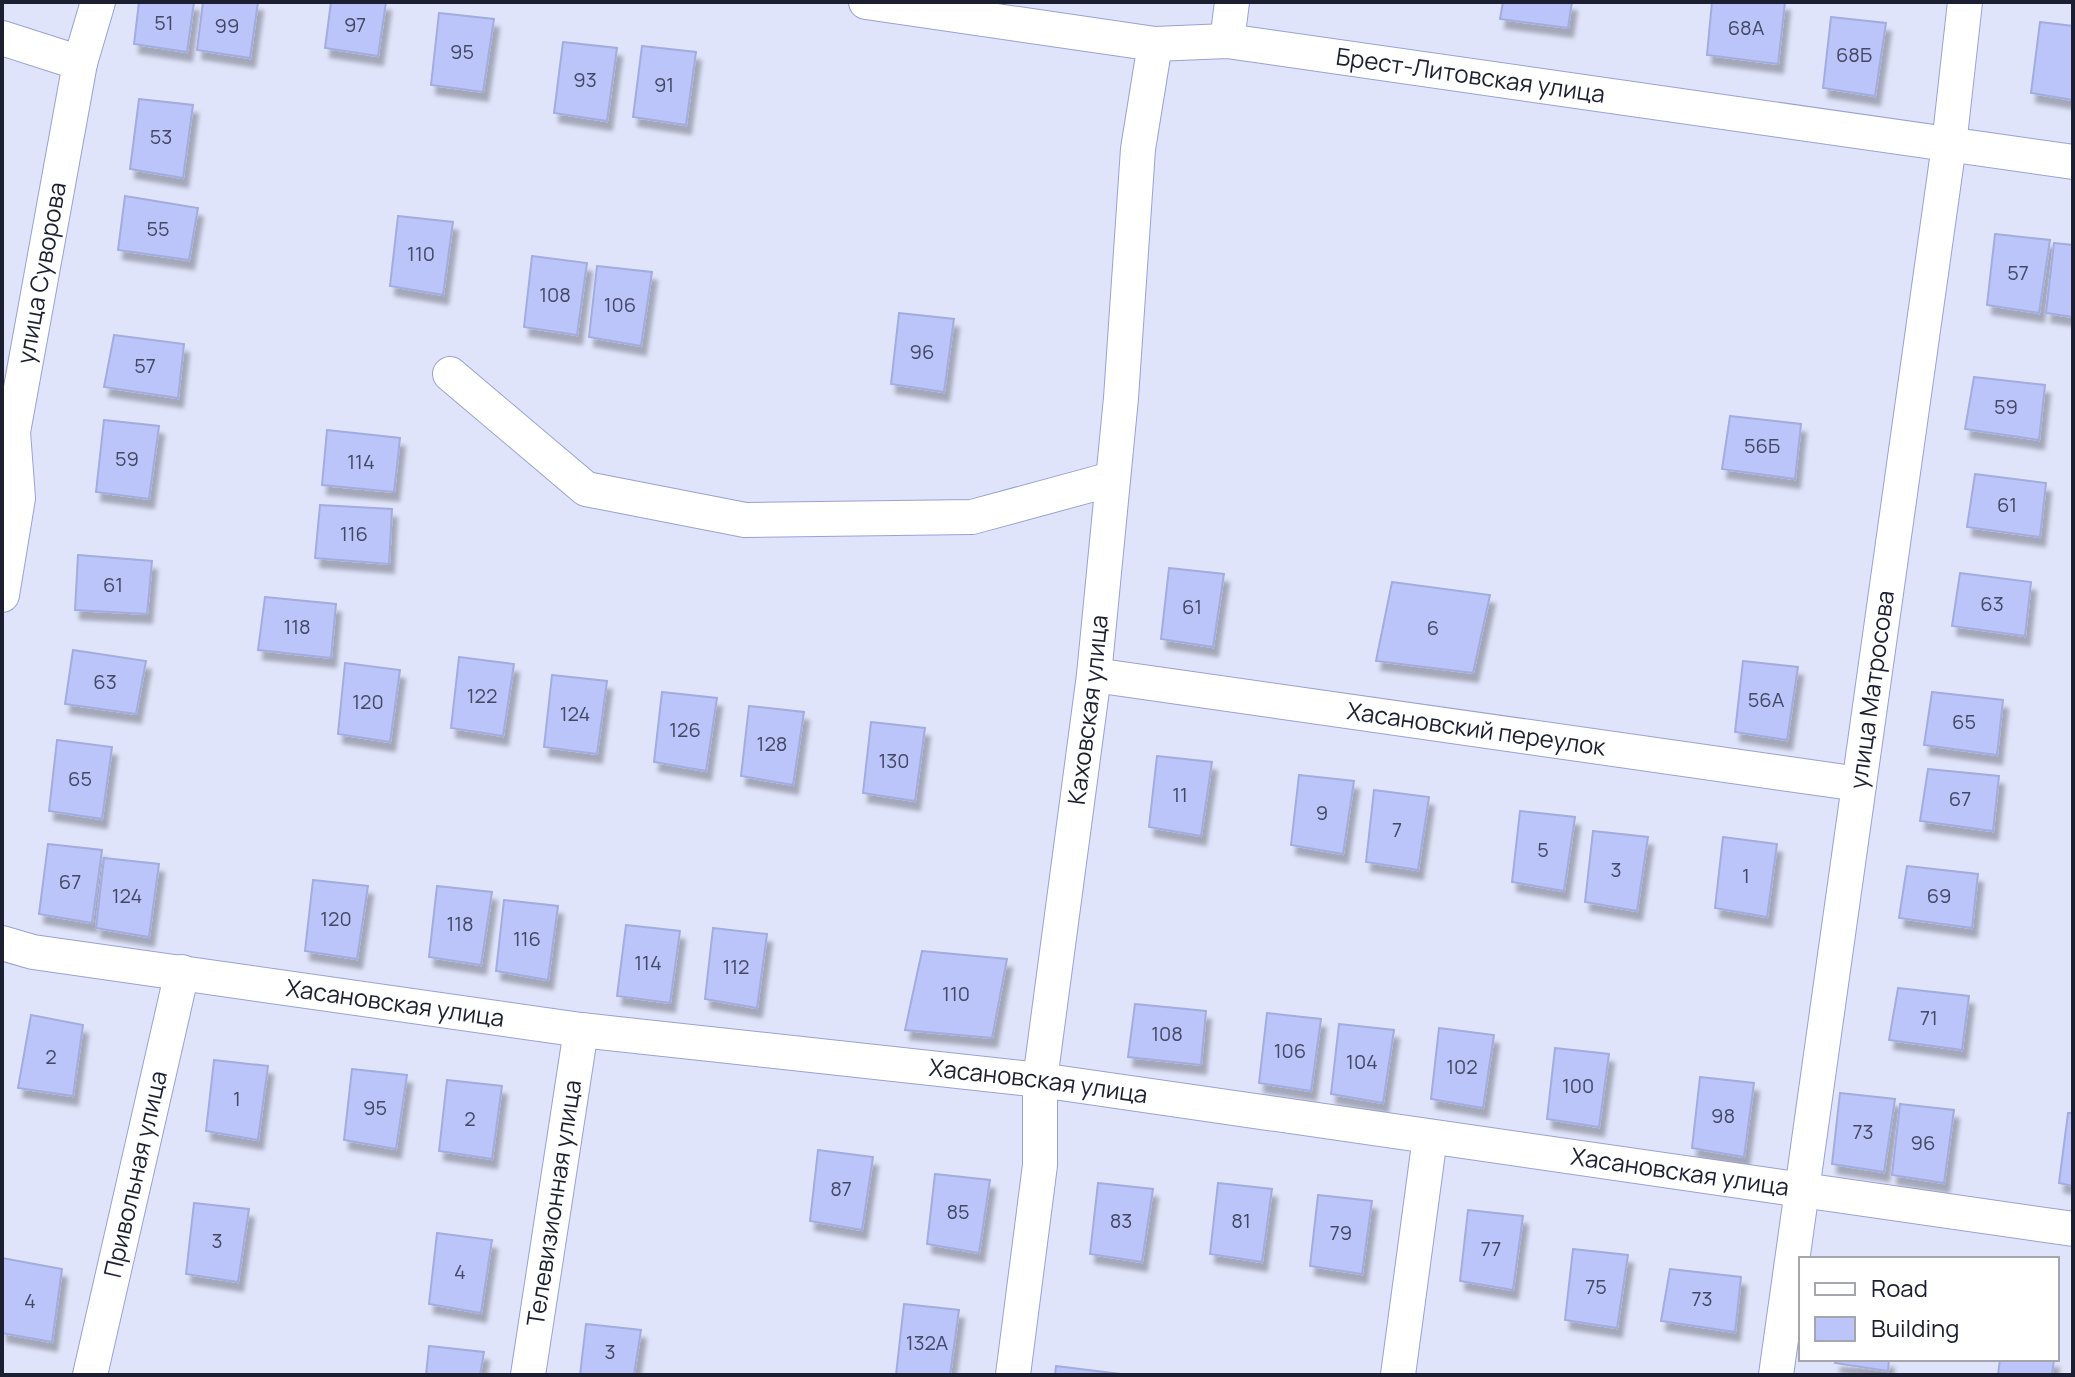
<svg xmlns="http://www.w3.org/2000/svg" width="2075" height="1377" font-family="Manrope,sans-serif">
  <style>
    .building { fill: #bbc5f9; stroke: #a2acdf; stroke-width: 2; filter: url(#shadow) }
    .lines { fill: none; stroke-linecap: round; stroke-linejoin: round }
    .minor-casing { stroke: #98a1d4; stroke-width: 36 }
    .minor { stroke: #fff; stroke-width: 34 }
    .labels { text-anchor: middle; stroke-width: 7; stroke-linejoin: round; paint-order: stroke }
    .number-label { font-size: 20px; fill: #444864 }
    .street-label { font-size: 24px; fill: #1c1f32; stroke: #fff }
  </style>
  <defs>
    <filter id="shadow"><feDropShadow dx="5" dy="9" stdDeviation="2" flood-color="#0004"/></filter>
  </defs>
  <rect width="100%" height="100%" fill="#e0e4fa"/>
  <!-- building -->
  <path class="building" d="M139,2H194L187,52L134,44Z
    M203,2H258L250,58L197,50Z
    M331,2H386L378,56L325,48Z
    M1503,2H1572L1568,28L1500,19Z
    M1712,2H1785L1778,64L1707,55Z
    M439,13L494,19L483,92L431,85Z
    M1831,17L1886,23L1875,96L1823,88Z
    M2040,22L2073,26V100L2031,93Z
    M563,42L617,48L607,121L554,113Z
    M642,46L696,52L686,125L633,117Z
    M139,99L193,105L183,178L130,169Z
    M125,196L198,208L189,260L118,250Z
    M398,216L453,222L443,295L390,286Z
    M1995,234L2050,240L2039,313L1987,305Z
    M2054,243L2073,245V317L2046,313Z
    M532,256L587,263L577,335L524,327Z
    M597,266L652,272L641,346L589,337Z
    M899,313L954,319L944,392L891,384Z
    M114,335L184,344L178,398L104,387Z
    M1974,377L2045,385L2039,440L1965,429Z
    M1730,416L1801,424L1795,479L1722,469Z
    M104,420L159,426L149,499L96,492Z
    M327,430L400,438L394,492L322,485Z
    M1975,474L2046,483L2040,537L1967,527Z
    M320,505L392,509L389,564L315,558Z
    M78,555L152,561L147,614L75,610Z
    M1169,568L1224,574L1213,647L1161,639Z
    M1960,573L2031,582L2025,636L1952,626Z
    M1392,582L1490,595L1473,673L1376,661Z
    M265,597L336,604L331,658L258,650Z
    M73,650L146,661L136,714L65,704Z
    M459,657L514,664L503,736L451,728Z
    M1743,661L1798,667L1787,740L1735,732Z
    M345,663L400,670L390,742L338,734Z
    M552,675L607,681L597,754L544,747Z
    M662,692L717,698L706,771L654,762Z
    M1932,692L2003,700L1997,755L1924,745Z
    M749,706L804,712L793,785L741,776Z
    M871,722L925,728L915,801L863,793Z
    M57,740L112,747L102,819L49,811Z
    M1157,756L1212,762L1201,836L1149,827Z
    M1928,769L1999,776L1993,831L1920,821Z
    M1299,775L1354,781L1343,854L1291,845Z
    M1374,790L1429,797L1418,870L1366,862Z
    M1520,811L1575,817L1564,891L1512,882Z
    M1593,831L1648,837L1637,911L1585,902Z
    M1723,837L1777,844L1767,917L1715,908Z
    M48,844L102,850L92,923L39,914Z
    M104,858L159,864L149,937L96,928Z
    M1907,866L1978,874L1972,928L1899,918Z
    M313,880L368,886L357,959L305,951Z
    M437,886L492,892L481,965L429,957Z
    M504,900L558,906L548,980L496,971Z
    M626,925L680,931L670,1003L617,996Z
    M713,928L767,934L757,1008L705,999Z
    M922,951L1007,959L992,1038L905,1030Z
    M1898,988L1969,996L1962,1050L1889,1040Z
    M1135,1004L1206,1011L1201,1065L1128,1057Z
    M1267,1013L1321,1019L1311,1091L1259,1083Z
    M31,1015L83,1025L73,1096L18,1088Z
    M1339,1024L1394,1030L1383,1103L1331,1094Z
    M1439,1028L1494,1035L1483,1108L1431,1099Z
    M1555,1048L1609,1054L1599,1127L1547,1119Z
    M214,1060L268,1066L258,1140L206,1131Z
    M352,1069L407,1075L396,1149L344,1140Z
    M1700,1077L1754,1083L1744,1157L1692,1148Z
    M447,1080L502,1086L492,1159L439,1151Z
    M1840,1093L1895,1099L1884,1172L1832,1164Z
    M1900,1104L1954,1110L1944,1183L1892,1175Z
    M2068,1113H2073V1186L2059,1183Z
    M818,1150L873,1157L862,1230L810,1221Z
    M935,1174L990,1180L979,1253L927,1244Z
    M1098,1183L1153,1189L1142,1262L1090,1254Z
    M1218,1183L1272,1189L1262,1262L1210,1254Z
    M1318,1195L1372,1201L1362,1274L1310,1266Z
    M194,1203L249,1209L238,1282L186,1274Z
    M1468,1210L1523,1216L1513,1290L1460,1281Z
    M437,1233L492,1240L481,1313L429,1304Z
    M1573,1249L1628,1255L1617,1328L1565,1320Z
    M2,1258L62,1269L52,1342L2,1333Z
    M1670,1269L1741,1277L1735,1332L1661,1321Z
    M904,1304L959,1310L950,1375H896Z
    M586,1324L641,1330L634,1375H580Z
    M429,1346L484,1352L480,1375H426Z
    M1836,1359H1889L1888,1371L1835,1363Z
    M2000,1359H2054L2052,1375H1998Z
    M1056,1366L1129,1375H1055Z"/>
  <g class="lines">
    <defs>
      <g id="minor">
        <path id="s1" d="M866,2L1155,44L1227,41L2073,162"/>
        <path d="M2,38L80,63"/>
        <path d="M1227,41L1232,2"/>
        <path d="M450,374L586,489L745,520L972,517L1112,479"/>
        <path id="s2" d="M2,595L18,498L13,432L80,63L98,2"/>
        <path id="s3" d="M1094,675L1859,784"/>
        <path id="s4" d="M2,943L33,952L581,1030L1040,1080L2073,1229"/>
        <path id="s5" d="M90,1375L182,972"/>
        <path id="s6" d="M528,1375L581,1030"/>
        <path id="s7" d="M1013,1375L1040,1165V1080L1094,675L1121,398L1138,149L1155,44"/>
        <path d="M1398,1375L1430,1137"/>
        <path id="s8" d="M1776,1375L1949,145L1965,2"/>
      </g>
    </defs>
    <!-- minor casing -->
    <use href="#minor" class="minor-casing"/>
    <!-- minor -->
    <use href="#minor" class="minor"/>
  </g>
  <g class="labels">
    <!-- number labels -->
    <g class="number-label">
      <text x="164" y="30">51</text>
      <text x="355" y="32">97</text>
      <text x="227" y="33">99</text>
      <text x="1746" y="35">68А</text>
      <text x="462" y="59">95</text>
      <text x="1854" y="62">68Б</text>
      <text x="585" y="87">93</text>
      <text x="664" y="92">91</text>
      <text x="161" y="144">53</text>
      <text x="158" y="236">55</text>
      <text x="421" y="261">110</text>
      <text x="2018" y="280">57</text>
      <text x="555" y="302">108</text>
      <text x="620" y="312">106</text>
      <text x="922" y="359">96</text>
      <text x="145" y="373">57</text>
      <text x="2006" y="414">59</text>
      <text x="1762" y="453">56Б</text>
      <text x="127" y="466">59</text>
      <text x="361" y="469">114</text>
      <text x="2007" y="512">61</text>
      <text x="354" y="541">116</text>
      <text x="113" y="592">61</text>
      <text x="1992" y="611">63</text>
      <text x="1192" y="614">61</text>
      <text x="297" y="634">118</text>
      <text x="1433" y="635">6</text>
      <text x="105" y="689">63</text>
      <text x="482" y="703">122</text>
      <text x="1766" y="707">56А</text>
      <text x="368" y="709">120</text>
      <text x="575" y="721">124</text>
      <text x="1964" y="729">65</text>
      <text x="685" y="737">126</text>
      <text x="772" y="751">128</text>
      <text x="894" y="768">130</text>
      <text x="80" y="786">65</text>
      <text x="1180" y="802">11</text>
      <text x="1960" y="806">67</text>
      <text x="1322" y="820">9</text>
      <text x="1397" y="837">7</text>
      <text x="1543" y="857">5</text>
      <text x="1616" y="877">3</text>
      <text x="1746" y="883">1</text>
      <text x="70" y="889">67</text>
      <text x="127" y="903">124</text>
      <text x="1939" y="903">69</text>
      <text x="336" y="926">120</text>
      <text x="460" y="931">118</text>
      <text x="527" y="946">116</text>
      <text x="648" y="970">114</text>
      <text x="736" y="974">112</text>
      <text x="956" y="1001">110</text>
      <text x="1929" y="1025">71</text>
      <text x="1167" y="1041">108</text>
      <text x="1290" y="1058">106</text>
      <text x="51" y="1064">2</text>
      <text x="1362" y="1069">104</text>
      <text x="1462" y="1074">102</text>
      <text x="1578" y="1093">100</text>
      <text x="237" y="1106">1</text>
      <text x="375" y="1115">95</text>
      <text x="1723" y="1123">98</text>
      <text x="470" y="1126">2</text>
      <text x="1863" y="1139">73</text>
      <text x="1923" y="1150">96</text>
      <text x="841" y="1196">87</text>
      <text x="958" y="1219">85</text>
      <text x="1121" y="1228">83</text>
      <text x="1241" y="1228">81</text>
      <text x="1341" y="1240">79</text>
      <text x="217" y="1248">3</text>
      <text x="1491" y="1256">77</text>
      <text x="460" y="1279">4</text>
      <text x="1596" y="1294">75</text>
      <text x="1702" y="1306">73</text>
      <text x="30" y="1308">4</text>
      <text x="927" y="1350">132А</text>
      <text x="610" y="1359">3</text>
    </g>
    <!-- street labels -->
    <g class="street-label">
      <text dy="8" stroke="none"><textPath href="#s1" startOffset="610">Брест-Литовская улица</textPath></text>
      <text dy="8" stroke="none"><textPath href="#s2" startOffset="326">улица Суворова</textPath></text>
      <text dy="8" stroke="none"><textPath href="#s8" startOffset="692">улица Матросова</textPath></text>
      <text dy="8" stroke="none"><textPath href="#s7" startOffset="670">Каховская улица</textPath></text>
      <text dy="8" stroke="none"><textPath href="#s3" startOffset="386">Хасановский переулок</textPath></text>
      <text dy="8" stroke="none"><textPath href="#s4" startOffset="398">Хасановская улица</textPath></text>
      <text dy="8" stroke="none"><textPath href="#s4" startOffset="1046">Хасановская улица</textPath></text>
      <text dy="8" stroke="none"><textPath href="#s5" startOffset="206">Привольная улица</textPath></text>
      <text dy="8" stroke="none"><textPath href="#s4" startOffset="1694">Хасановская улица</textPath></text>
      <text dy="8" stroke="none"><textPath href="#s6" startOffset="174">Телевизионная улица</textPath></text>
    </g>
  </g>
  <!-- border -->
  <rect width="2075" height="1377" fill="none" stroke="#1c1f32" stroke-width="8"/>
  <!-- legend -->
  <rect x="1799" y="1257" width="260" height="104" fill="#ffffff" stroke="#a4a5ad" stroke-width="2"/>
  <rect x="1815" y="1283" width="40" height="12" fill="#ffffff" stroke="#a4a5ad" stroke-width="2"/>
  <text x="1871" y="1297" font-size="24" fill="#1c1f32">Road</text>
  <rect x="1815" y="1317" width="40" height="24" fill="#bbc5f9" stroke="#a4a5ad" stroke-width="2"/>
  <text x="1871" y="1337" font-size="24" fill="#1c1f32">Building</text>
</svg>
